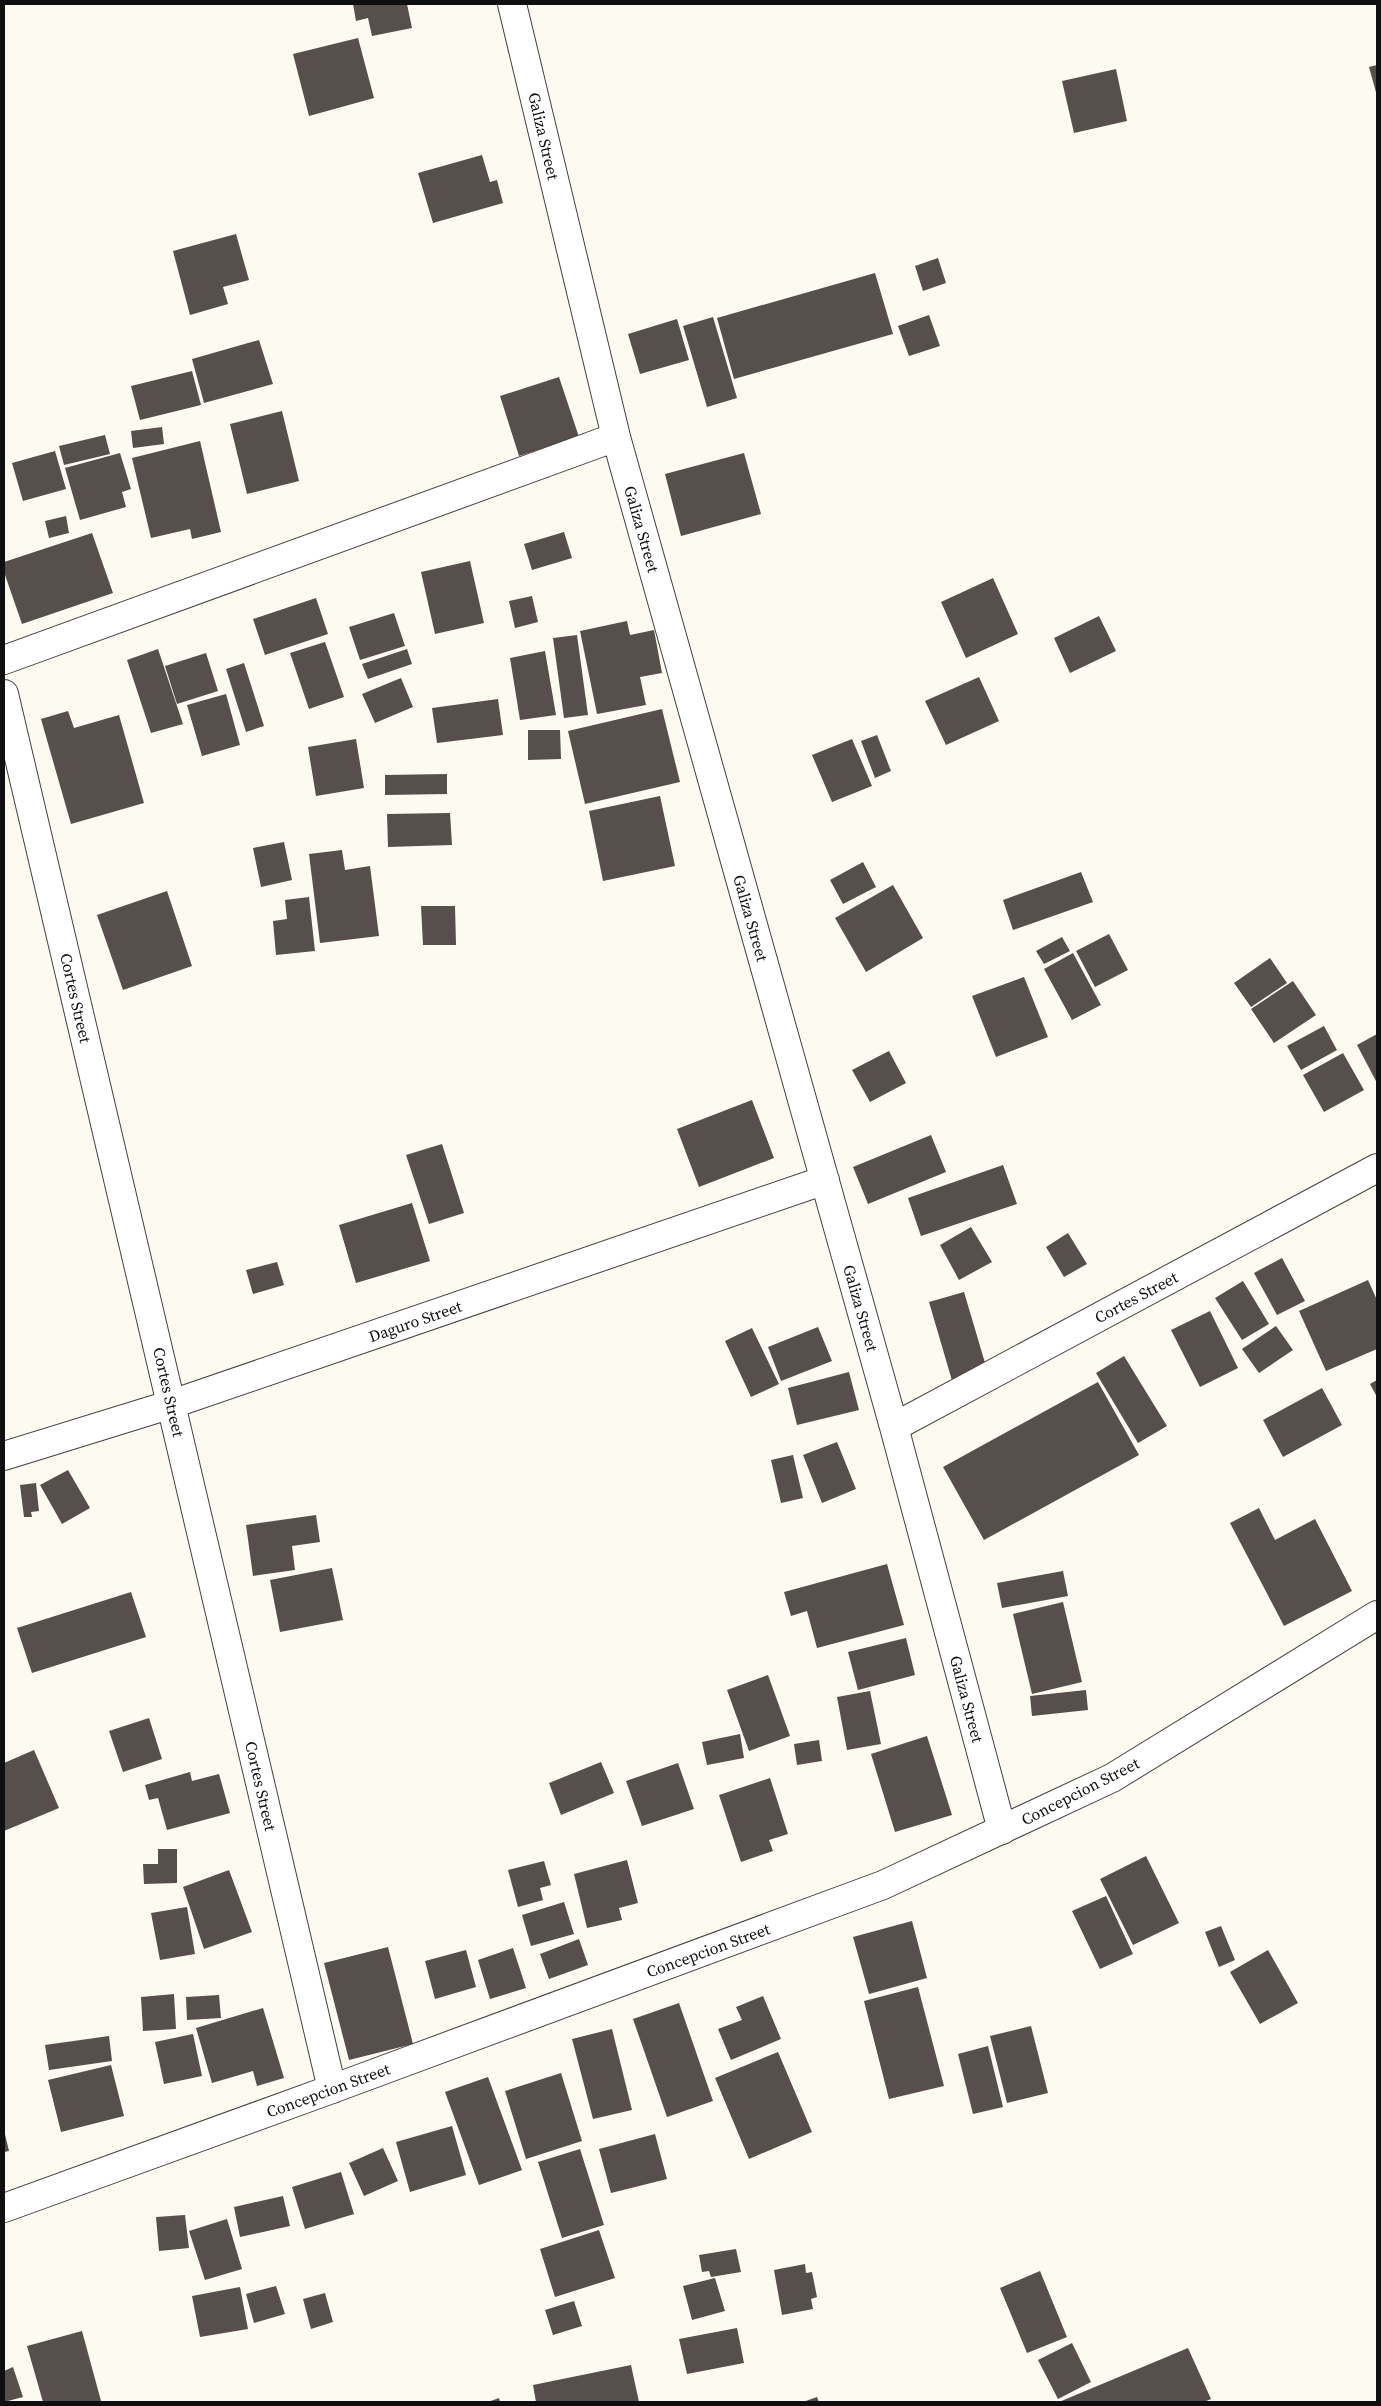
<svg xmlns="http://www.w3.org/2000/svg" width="1381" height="2406" font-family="'Source Serif 4',serif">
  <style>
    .building { fill: #564f4c }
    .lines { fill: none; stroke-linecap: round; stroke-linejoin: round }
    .minor-casing { stroke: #424242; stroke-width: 30 }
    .tertiary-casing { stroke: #424242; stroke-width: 30 }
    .minor { stroke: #fff; stroke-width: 28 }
    .tertiary { stroke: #fff; stroke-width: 28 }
    .labels { text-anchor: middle; stroke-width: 5; stroke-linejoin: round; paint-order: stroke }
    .street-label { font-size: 16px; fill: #0f0f0f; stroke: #fff }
  </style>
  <rect width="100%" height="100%" fill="#fdfaf2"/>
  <!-- building -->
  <path class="building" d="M353,4H407L412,28L372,36L368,18L356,21Z
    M358,38L374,98L309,116L293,54Z
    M1377,65V96L1369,67Z
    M1116,69L1127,121L1074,133L1062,81Z
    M482,155L490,182L497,180L503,203L433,223L418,173Z
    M236,234L249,280L223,287L228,304L190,315L173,251Z
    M938,258L946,283L923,291L915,266Z
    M875,273L893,334L734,379L717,318Z
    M929,315L940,346L909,356L898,326Z
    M713,317L737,398L707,407L683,326Z
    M677,319L689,360L640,374L628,334Z
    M259,340L273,384L204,403L192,359Z
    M192,371L201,405L140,420L131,386Z
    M559,377L579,437L519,456L500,396Z
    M282,411L299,481L247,494L230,424Z
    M162,427L164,444L133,448L131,431Z
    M105,435L110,454L64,465L59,446Z
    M200,441L221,532L192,539L190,529L151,538L132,458Z
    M55,451L66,489L23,501L12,463Z
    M120,453L131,489L122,492L126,507L80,520L65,468Z
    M744,453L761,514L681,536L665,474Z
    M66,516L69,533L49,538L45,521Z
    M564,532L572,558L532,570L524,544Z
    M92,533L113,593L22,624L4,572V562Z
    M470,561L484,623L435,634L421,572Z
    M993,578L1018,634L966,658L941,602Z
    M532,596L538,622L515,628L509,601Z
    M316,598L328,634L265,655L253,619Z
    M394,613L405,646L360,660L349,627Z
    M1099,616L1116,651L1070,673L1054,638Z
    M627,621L630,635L654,630L662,673L640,677L646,705L597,714L580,631Z
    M577,635L588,715L564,718L553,638Z
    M325,642L344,697L309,709L290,653Z
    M158,649L183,724L151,733L127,660Z
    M407,649L412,664L368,679L362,664Z
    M545,651L556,715L520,720L510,658Z
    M206,653L218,691L177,704L165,666Z
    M244,663L264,726L246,732L226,669Z
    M979,677L999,721L946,745L925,701Z
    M401,678L413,707L375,723L362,694Z
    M226,694L240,745L202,756L187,705Z
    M498,699L503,735L437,743L432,708Z
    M662,709L680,782L585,804L568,731Z
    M68,711L74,728L119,715L144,803L71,824L41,719Z
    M528,730H560L561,759L528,760Z
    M877,735L891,771L875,778L861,741Z
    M356,739L364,788L316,796L308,747Z
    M852,739L872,786L832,802L812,755Z
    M447,774V794L385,795V775Z
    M660,796L675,866L603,881L589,811Z
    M450,813L452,845L388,847L387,814Z
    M284,842L292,880L261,887L253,848Z
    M342,850L345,870L370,866L379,936L320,943L309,854Z
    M863,862L876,887L843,904L830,880Z
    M1081,872L1093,902L1013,930L1003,900Z
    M893,885L923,938L866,972L835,918Z
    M167,891L192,966L123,990L97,915Z
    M309,897L315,951L276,955L273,921L287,919L285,900Z
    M421,906H455L456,945H423Z
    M1109,934L1128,970L1095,987L1076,951Z
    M1062,937L1070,951L1044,964L1036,951Z
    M1073,953L1101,1005L1072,1020L1044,969Z
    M1270,958L1287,983L1251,1007L1234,983Z
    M1024,977L1048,1037L996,1057L972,996Z
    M1293,981L1316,1015L1274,1043L1251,1009Z
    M1324,1026L1337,1050L1301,1070L1287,1046Z
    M1377,1034V1083L1357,1045Z
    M889,1051L906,1083L870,1102L852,1070Z
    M1343,1053L1364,1090L1324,1112L1303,1075Z
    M752,1100L774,1158L699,1187L677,1129Z
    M931,1135L946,1172L868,1204L853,1167Z
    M442,1144L464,1213L429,1224L406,1155Z
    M1003,1165L1017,1204L921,1236L908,1198Z
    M412,1203L430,1261L356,1283L339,1225Z
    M971,1227L992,1262L959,1280L940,1245Z
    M1068,1233L1087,1264L1064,1277L1046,1247Z
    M1282,1258L1305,1301L1277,1315L1254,1273Z
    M277,1262L284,1285L253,1294L246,1270Z
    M1368,1280L1377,1300V1349L1326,1371L1299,1311Z
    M1243,1281L1269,1324L1242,1340L1215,1298Z
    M964,1292L988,1373L953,1384L929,1302Z
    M1210,1311L1238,1368L1200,1387L1171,1330Z
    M1276,1326L1293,1350L1259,1373L1242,1349Z
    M818,1327L832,1361L781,1381L768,1347Z
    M752,1328L779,1384L751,1397L725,1341Z
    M1124,1356L1167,1426L1138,1443L1096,1373Z
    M849,1372L859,1410L797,1425L788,1388Z
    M1377,1380V1397L1370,1384Z
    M1098,1382L1139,1455L984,1540L943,1467Z
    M1322,1388L1342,1425L1283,1457L1263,1420Z
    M837,1442L856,1489L822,1503L803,1455Z
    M793,1455L803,1498L781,1503L771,1460Z
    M68,1470L90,1508L62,1524L40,1485Z
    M36,1483L39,1511L31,1512L32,1517H24L20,1485Z
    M1259,1508L1275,1540L1315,1519L1352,1591L1284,1626L1230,1523Z
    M316,1515L320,1542L292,1546L295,1570L253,1576L246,1525Z
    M887,1564L904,1625L817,1648L807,1611L791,1616L784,1592Z
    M332,1568L343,1620L280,1632L270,1580Z
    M1063,1571L1068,1596L1002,1608L997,1583Z
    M131,1592L146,1637L32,1673L17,1628Z
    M1063,1602L1082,1682L1032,1694L1013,1614Z
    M906,1638L915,1675L858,1690L848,1652Z
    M768,1675L790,1736L749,1751L727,1690Z
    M1086,1690L1088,1710L1032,1716L1030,1696Z
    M870,1691L881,1744L847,1750L837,1697Z
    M149,1718L162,1759L123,1772L109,1731Z
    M740,1734L744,1758L707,1765L702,1742Z
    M927,1736L952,1815L895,1832L871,1754Z
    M819,1740L822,1761L797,1765L794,1744Z
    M34,1750L59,1808L4,1831V1763Z
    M601,1762L614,1793L561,1815L549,1783Z
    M678,1763L694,1809L642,1826L626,1781Z
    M190,1772L192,1781L219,1774L230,1813L167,1830L158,1798L149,1800L145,1785Z
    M770,1778L788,1834L769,1840L773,1851L741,1862L719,1795Z
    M158,1849H177V1883L144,1884L143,1864H158Z
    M1146,1856L1179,1923L1133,1945L1100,1879Z
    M627,1860L638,1903L619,1908L622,1920L587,1928L574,1874Z
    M544,1861L551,1885L540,1888L543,1900L518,1907L508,1870Z
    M229,1870L252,1932L204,1949L183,1887Z
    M1106,1896L1133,1954L1100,1969L1072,1911Z
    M564,1902L574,1934L531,1946L522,1915Z
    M187,1907L195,1954L160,1960L151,1913Z
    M912,1921L927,1978L869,1994L853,1937Z
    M1221,1926L1235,1960L1219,1967L1205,1932Z
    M579,1939L588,1965L549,1979L540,1954Z
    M388,1947L413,2044L349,2060L324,1963Z
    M513,1948L526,1988L490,1999L478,1960Z
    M466,1950L476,1987L435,1999L425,1961Z
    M1268,1950L1298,2003L1260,2024L1230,1972Z
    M918,1987L944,2086L889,2099L864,2001Z
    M174,1994L176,2029L143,2031L141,1997Z
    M219,1995L221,2018L187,2020L186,1997Z
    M763,1996L781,2039L731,2060L718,2029L742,2020L736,2007Z
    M679,2003L713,2101L667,2117L633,2019Z
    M263,2008L284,2078L257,2086L253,2071L212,2083L196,2028Z
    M1031,2026L1048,2093L1007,2103L990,2036Z
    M612,2029L632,2110L593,2119L572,2039Z
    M193,2034L202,2076L164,2084L155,2042Z
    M109,2036L112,2061L49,2070L45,2045Z
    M988,2046L1003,2107L973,2114L958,2054Z
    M778,2052L812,2132L749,2159L715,2078Z
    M111,2065L124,2116L61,2132L48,2080Z
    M561,2073L582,2141L526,2159L505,2091Z
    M488,2077L522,2170L479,2185L445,2092Z
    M452,2126L466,2175L410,2192L396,2142Z
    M4,2130L9,2151L4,2152Z
    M655,2134L667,2179L611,2193L599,2149Z
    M383,2148L398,2181L364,2196L349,2163Z
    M580,2149L604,2225L562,2238L538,2162Z
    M341,2172L354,2214L305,2229L292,2187Z
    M283,2196L290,2226L240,2237L234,2207Z
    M185,2215L189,2248L159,2251L156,2217Z
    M227,2219L242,2269L205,2280L189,2231Z
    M599,2230L615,2278L555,2297L540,2249Z
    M736,2249L741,2272L711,2277L709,2271L702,2272L699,2255Z
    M805,2264L806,2273L812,2272L817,2297L811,2299L813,2309L782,2315L774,2270Z
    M1040,2271L1067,2337L1027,2353L1000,2288Z
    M715,2278L725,2311L692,2320L683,2286Z
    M276,2286L285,2314L254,2323L246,2294Z
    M240,2287L248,2329L200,2337L192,2296Z
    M325,2293L333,2322L311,2329L303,2299Z
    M574,2301L582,2326L553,2335L545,2310Z
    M737,2328L744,2363L687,2374L679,2339Z
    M82,2331L101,2401L43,2402L27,2346Z
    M1072,2343L1091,2382L1058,2399L1038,2360Z
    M1188,2348L1211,2399L1204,2402H1059Z
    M631,2365L639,2402H536L533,2385Z
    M13,2367L23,2397L4,2402V2371Z
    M817,2397L819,2402H803Z
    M499,2398L500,2402H488Z"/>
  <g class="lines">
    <defs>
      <path id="minor" d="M512,4L616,437L894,1427L1002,1830
        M4,660L616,437
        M4,694L332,2089
        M894,1427L1377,1168
        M4,1456L172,1404L825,1180"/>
      <path id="tertiary" d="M4,2208L332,2089L883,1885L1112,1778L1377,1615"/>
    </defs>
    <!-- minor casing -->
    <use href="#minor" class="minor-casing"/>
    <!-- tertiary casing -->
    <use href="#tertiary" class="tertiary-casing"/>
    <!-- minor -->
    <use href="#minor" class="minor"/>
    <!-- tertiary -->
    <use href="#tertiary" class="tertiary"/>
  </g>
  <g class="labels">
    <!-- street labels -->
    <g class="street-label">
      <text transform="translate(544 136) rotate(77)" y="6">Galiza Street</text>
      <text transform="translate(642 529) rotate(74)" y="6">Galiza Street</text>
      <text transform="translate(751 918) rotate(74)" y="6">Galiza Street</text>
      <text transform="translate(76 998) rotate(77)" y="6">Cortes Street</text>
      <text transform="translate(1136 1297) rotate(-28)" y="6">Cortes Street</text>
      <text transform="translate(861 1308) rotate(74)" y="6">Galiza Street</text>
      <text transform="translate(415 1321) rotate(-19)" y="6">Daguro Street</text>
      <text transform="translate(169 1392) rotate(77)" y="6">Cortes Street</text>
      <text transform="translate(967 1699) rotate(75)" y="6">Galiza Street</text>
      <text transform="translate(261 1786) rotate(77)" y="6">Cortes Street</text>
      <text transform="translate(1080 1791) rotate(-27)" y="6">Concepcion Street</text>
      <text transform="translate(708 1950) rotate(-20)" y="6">Concepcion Street</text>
      <text transform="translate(328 2090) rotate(-20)" y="6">Concepcion Street</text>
    </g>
  </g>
  <!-- border -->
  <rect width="1381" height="2406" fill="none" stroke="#0f0f0f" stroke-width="10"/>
</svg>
